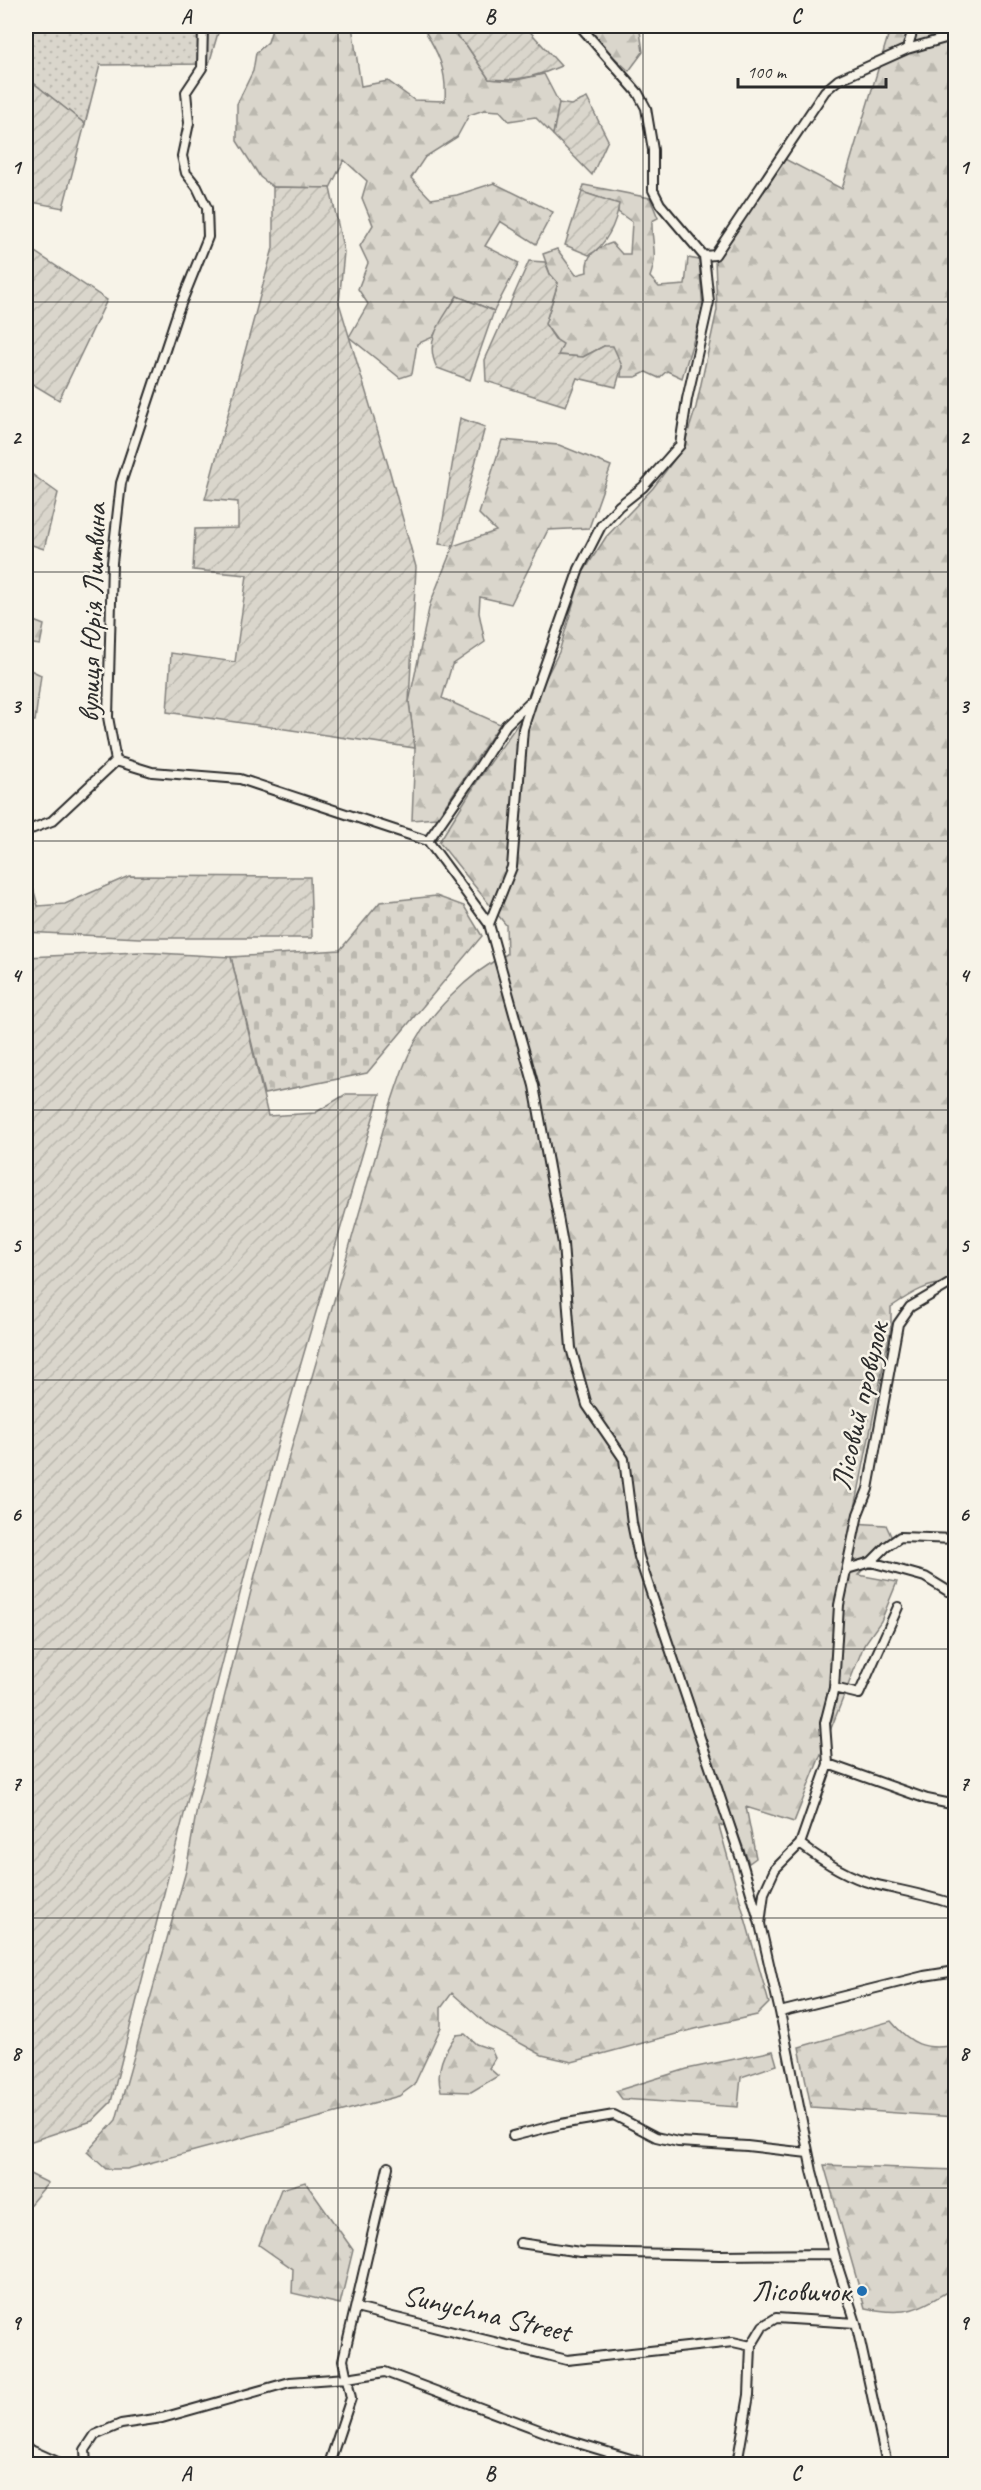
<svg xmlns="http://www.w3.org/2000/svg" width="981" height="2490" font-family="Caveat,sans-serif">
  <style>
    .grass { fill: url(#grass-dots); stroke: #82807c; stroke-width: 1.5 }
    .forest { fill: url(#forest-firs); stroke: #82807c; stroke-width: 1.5 }
    .cemetery { fill: url(#cemetery-stones); stroke: #82807c; stroke-width: 1.5 }
    .garden { fill: url(#garden-furrows); stroke: #82807c; stroke-width: 1.5 }
    .lines { fill: none; stroke-linecap: round; stroke-linejoin: round }
    .street-casing { stroke: #2b2b2b; stroke-width: 12 }
    .street { stroke: #f7f3e8; stroke-width: 8 }
    .grid { fill: none; stroke: #2b2b2b; stroke-width: 1.5; stroke-opacity: 0.55 }
    .poi-dot { fill: #1f6fb2; stroke: #f7f3e8; stroke-width: 2 }
    .labels { text-anchor: middle; stroke-width: 5; stroke-linejoin: round; paint-order: stroke }
    .street-label { font-size: 30px; fill: #2b2b2b; stroke: #f7f3e8 }
    .poi-label { font-size: 30px; fill: #2b2b2b; stroke: #f7f3e8; text-anchor: end }
    .neatline { fill: none; stroke: #2b2b2b; stroke-width: 2 }
    .grid-label { font-size: 20px; text-anchor: middle; font-weight: bold; fill: #2b2b2b }
  </style>
  <defs>
    <pattern id="grass-dots" width="8" height="8" patternUnits="userSpaceOnUse" patternTransform="scale(1.5)"><rect width="8" height="8" fill="#dad6cc"/><path d="M2 2h.1M6 6h.1" fill="none" stroke="#bbb8af" stroke-width="1.8" stroke-linecap="round"/></pattern>
    <pattern id="forest-firs" width="22" height="20" patternUnits="userSpaceOnUse" patternTransform="scale(1.5)"><rect width="22" height="20" fill="#dad6cc"/><path d="M5 1l3.5 6h-7zM16 11l3.5 6h-7z" fill="#bbb8af"/></pattern>
    <pattern id="cemetery-stones" width="16" height="16" patternUnits="userSpaceOnUse" patternTransform="scale(1.5)"><rect width="16" height="16" fill="#dad6cc"/><path d="M2 7V4a2 2 0 0 1 4 0v3zM10 15v-3a2 2 0 0 1 4 0v3z" fill="#bbb8af"/></pattern>
    <pattern id="garden-furrows" width="10" height="10" patternUnits="userSpaceOnUse" patternTransform="scale(1.5)"><rect width="10" height="10" fill="#dad6cc"/><path d="M-1 1l2-2M0 10L10 0M9 11l2-2" fill="none" stroke="#bbb8af"/></pattern>
  </defs>
  <rect width="100%" height="100%" fill="#f7f3e8"/>
  <filter id="ink" filterUnits="userSpaceOnUse"><feTurbulence type="fractalNoise" baseFrequency=".0167" numOctaves="2"/><feDisplacementMap in="SourceGraphic" scale="12" xChannelSelector="R" yChannelSelector="G"/><feConvolveMatrix kernelMatrix="1 2 1 2 8 2 1 2 1" color-interpolation-filters="sRGB"/></filter>
  <g filter="url(#ink)">
    <!-- grass -->
    <path class="grass" d="M26,26H220L209,64L100,65L85,124L26,77Z"/>
    <!-- forest -->
    <path class="forest" d="M273,26H352L361,86L388,81L414,100L445,101C447,69 438,52 422,26H446L467,46L489,79L512,81L544,74L559,103L553,135L535,117L509,121L500,111L484,110L469,115L457,137L425,157L411,178L431,199L457,195L494,183L553,212L536,244L500,221L485,246L519,263L494,311L457,296L433,337L417,344L412,374L400,378L349,337L368,304L358,289L368,263L360,246L373,225L362,198L367,181L344,160L330,188L273,187L260,177L237,141V104L253,71L256,53L268,42Z
      M587,26H647L640,31L643,52L629,71L606,50Z
      M891,26H955V1284C931,1280 910,1294 891,1307V1327L852,1523L886,1525L892,1538L858,1575L897,1582L881,1621L864,1645L794,1822L746,1807L756,1858L749,1863L734,1823L719,1826L769,2003L757,2015L695,2029L572,2062L542,2055L489,2026L452,1993L441,2008V2027L414,2085L399,2096L127,2169H106L87,2152L116,2120L186,1871L198,1802L256,1571L390,1106C396,1089 401,1071 409,1054C426,1016 470,972 507,954L506,925L439,842L478,780L534,701L559,652L582,574L606,537L653,488L683,448L696,407L717,310L715,259L783,158L842,189Z
      M584,185L650,198L658,218L652,221C651,245 659,252 650,277L659,287L685,285L688,258L699,260L703,309L682,378L667,371L659,378L646,372L636,377H621L622,366L604,346L583,357L557,355L556,339L545,324L558,283L550,274L543,254L557,249L576,275L587,272C585,255 596,248 612,243L622,254H630L632,222L618,212V204L582,192Z
      M502,440L559,445L611,466L589,528L548,530L511,604L480,597L479,613L485,642L452,665L442,698L500,724L437,818L412,820L415,748L409,702L430,604L453,546L496,531L479,514Z
      M26,618L44,625L40,645L26,643Z
      M26,668L41,675L35,721H26Z
      M891,2021C910,2044 925,2051 955,2045V2117L811,2107L799,2047Z
      M465,2034L476,2044L491,2049L495,2058L489,2068L498,2076L471,2092L441,2091C435,2070 444,2052 456,2035Z
      M773,2051L777,2065L741,2077L738,2107L622,2099L616,2091L687,2069Z
      M824,2165L955,2170V2287C919,2309 908,2317 865,2308Z
      M26,2172L48,2183L26,2209Z
      M305,2182L353,2250L340,2304L292,2293L293,2269L259,2245L281,2189Z"/>
    <!-- cemetery -->
    <path class="cemetery" d="M436,896L464,906L482,936L367,1073L264,1094L231,957L340,950L380,902Z"/>
    <!-- garden -->
    <path class="garden" d="M446,26H525L561,66C537,77 515,82 489,79L467,46Z
      M26,77L85,124L63,208L26,201Z
      M587,98L608,140L592,175L553,135L559,103L571,105Z
      M273,187L330,188L344,252L339,303L388,465L416,567L409,702L415,748L167,712L171,653L235,662L247,575L193,570L195,529L238,528V502L205,499L273,248Z
      M582,192L619,204C616,223 606,246 589,255L565,245Z
      M26,246L107,300L59,400L31,383L26,393Z
      M529,261L545,262L550,274L558,283L545,324L555,339L563,344L558,355L583,357L604,346H613L622,366L616,387L577,378L566,406L486,381L485,360Z
      M457,296L494,311L470,380L437,368C423,339 442,321 457,296Z
      M460,418L485,427L453,546L439,544Z
      M26,470L58,493L44,549L26,543Z
      M129,876L310,877L312,938H139L26,932V885L32,884L38,906L65,904Z
      M139,952L231,957L268,1116L315,1113L346,1094H380L282,1428L111,2102L92,2121L26,2143V957Z"/>
    <g class="lines">
      <defs>
        <path id="street" d="M203,26L202,68L186,92L189,123L182,156L186,173L197,187L207,208L208,237L178,311L121,483L112,563L108,717L116,761L152,772L240,779L428,841
          M580,26L638,93L646,108L653,150V190L660,204L704,256
          M907,49L956,35
          M26,831L52,821L116,761
          M428,841L489,924L534,1086L563,1244L571,1348L587,1405L624,1459L632,1523L639,1557L742,1862L760,1924
          M428,841L478,769L506,725L533,699L579,569L601,526L619,506L643,487L680,445L687,399L709,302L704,256L715,255L825,91L838,80L907,49L914,26
          M489,924L512,867L523,729L532,701
          M871,1562L925,1577L948,1591
          M847,1569L871,1562L886,1547L900,1537L956,1539
          M898,1607L859,1694L834,1688L825,1723L828,1764L800,1844L775,1869L764,1893L760,1924L780,2012L924,1976L956,1971
          M834,1688L839,1605L858,1514L868,1489L898,1324L910,1307L956,1280
          M828,1764L927,1799L956,1805
          M800,1844C821,1860 847,1877 874,1884C902,1891 928,1895 956,1905
          M780,2012L812,2171L836,2261L856,2323L887,2464
          M513,2136L561,2124L614,2115L656,2137L678,2142L747,2146L808,2153
          M520,2243L580,2252L720,2255L834,2254
          M356,2308L567,2360L733,2342L751,2346
          M26,2448L62,2464
          M86,2464L85,2450L95,2435L121,2424L162,2418L290,2382L347,2378L385,2372L558,2437L647,2464
          M329,2464L351,2398L343,2360L388,2167
          M737,2464L749,2395L751,2346L763,2326L776,2318L856,2323"/>
      </defs>
      <!-- street casing -->
      <use href="#street" class="street-casing"/>
      <!-- street -->
      <use href="#street" class="street"/>
    </g>
  </g>
  <!-- grid -->
  <path class="grid" d="M338,26V2464M643,26V2464M26,302H956M26,572H956M26,841H956M26,1110H956M26,1380H956M26,1649H956M26,1918H956M26,2188H956"/>
  <!-- markers -->
  <circle class="poi-dot" cx="862" cy="2291" r="6"/>
  <g class="labels">
    <!-- street labels -->
    <g class="street-label">
      <text transform="translate(92 613) rotate(-88)" y="10">вулиця Юрія Литвина</text>
      <text transform="translate(859 1406) rotate(-77)" y="10">Лісовий провулок</text>
      <text transform="translate(487 2313) rotate(13)" y="10">Sunychna Street</text>
    </g>
    <!-- poi labels -->
    <g class="poi-label">
      <text x="850" y="2301">Лісовичок</text>
    </g>
  </g>
  <!-- margin -->
  <rect width="981" height="2490" fill="none" stroke="#f7f3e8" stroke-width="66"/>
  <!-- scale -->
  <path d="M738 78v9h148v-9" fill="none" stroke="#2b2b2b" stroke-width="3"/>
  <text x="747" y="78" font-size="18" fill="#2b2b2b" stroke="#f7f3e8" stroke-width="4.5" paint-order="stroke">100 m</text>
  <rect x="33" y="33" width="915" height="2424" class="neatline"/>
  <g class="grid-label">
    <text x="186" y="23">A</text>
    <text x="490" y="23">B</text>
    <text x="796" y="23">C</text>
    <text x="16" y="174">1</text>
    <text x="964" y="174">1</text>
    <text x="16" y="444">2</text>
    <text x="964" y="444">2</text>
    <text x="16" y="713">3</text>
    <text x="964" y="713">3</text>
    <text x="16" y="982">4</text>
    <text x="964" y="982">4</text>
    <text x="16" y="1252">5</text>
    <text x="964" y="1252">5</text>
    <text x="16" y="1521">6</text>
    <text x="964" y="1521">6</text>
    <text x="16" y="1790">7</text>
    <text x="964" y="1790">7</text>
    <text x="16" y="2060">8</text>
    <text x="964" y="2060">8</text>
    <text x="16" y="2329">9</text>
    <text x="964" y="2329">9</text>
    <text x="186" y="2480">A</text>
    <text x="490" y="2480">B</text>
    <text x="796" y="2480">C</text>
  </g>
</svg>
